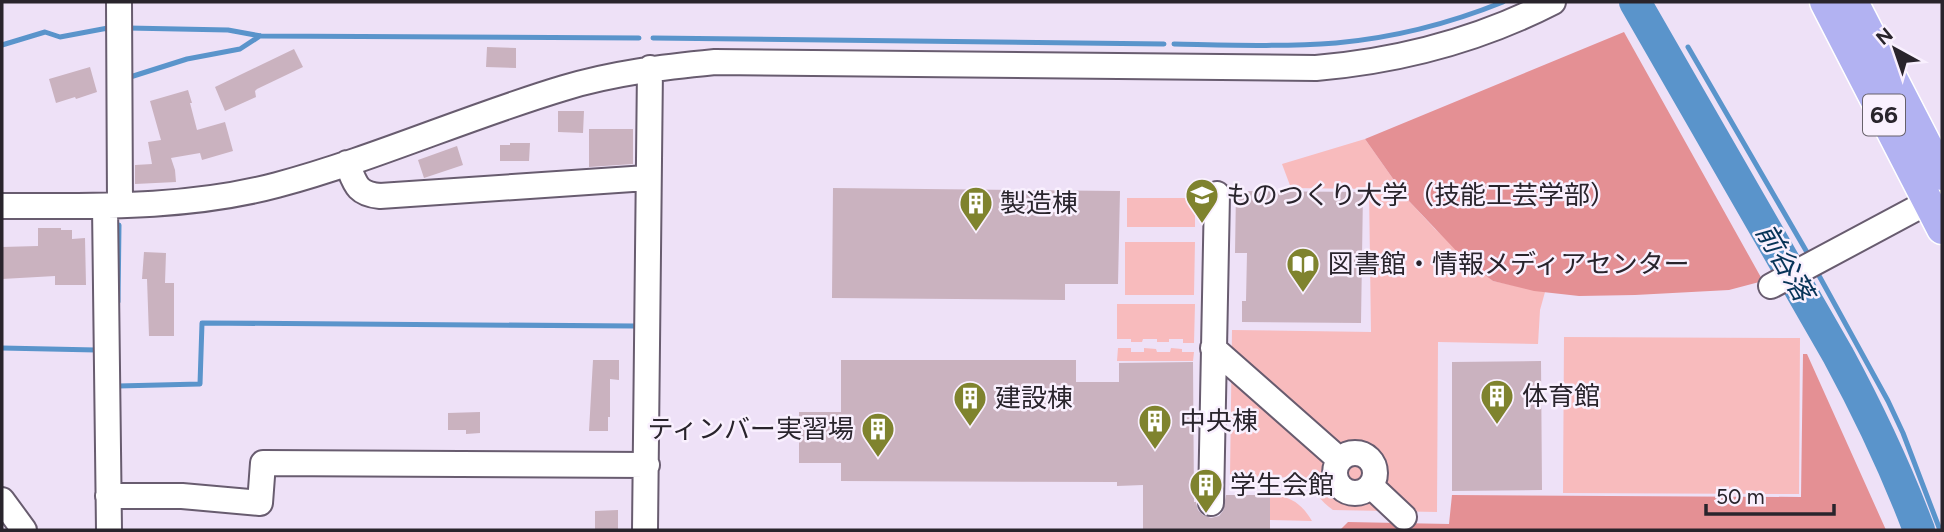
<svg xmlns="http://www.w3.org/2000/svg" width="1944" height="532" font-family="Figtree,'Noto Sans JP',sans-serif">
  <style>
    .green { fill: #f8bbbd }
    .forest { fill: #e49094 }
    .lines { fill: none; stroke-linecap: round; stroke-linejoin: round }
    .stream { stroke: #5a94cb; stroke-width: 5 }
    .river { stroke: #5a94cb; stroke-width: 32 }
    .building { fill: #cab2bf }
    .minor-casing { stroke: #685c6f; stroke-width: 28 }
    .major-casing { stroke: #fff; stroke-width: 33 }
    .minor { stroke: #fff; stroke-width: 24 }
    .major { stroke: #b2b2f2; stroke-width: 30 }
    .labels { text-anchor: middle; stroke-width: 5; stroke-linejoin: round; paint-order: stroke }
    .shield { fill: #f9f0fe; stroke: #67616b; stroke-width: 2 }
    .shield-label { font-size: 24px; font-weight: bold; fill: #29242c }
    .poi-label { font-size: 26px; fill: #29242c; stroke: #f9f0fe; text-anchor: start }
    .water-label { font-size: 28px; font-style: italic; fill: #073458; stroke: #f9f0fe }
  </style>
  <rect width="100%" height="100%" fill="#eee1f7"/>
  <!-- green -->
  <path class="green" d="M1365,139L1408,200L1435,229L1493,281L1545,292L1540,310L1538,344L1438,342L1437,512L1333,510C1320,501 1314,491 1308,478L1230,476L1232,330L1371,332L1369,189L1291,188L1282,164Z
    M1127,198H1195V227H1127Z
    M1125,242H1195L1194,295H1125Z
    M1117,304H1195L1194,343H1183V339H1169V342H1157V339H1143L1142,342H1131V339H1117Z
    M1564,337L1800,338L1799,494L1563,493Z
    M1118,348H1131V352H1144V348L1156,349L1157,352H1170L1171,348L1182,349V352H1194L1193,361H1117Z
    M1276,496C1293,497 1303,506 1312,521L1270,520V497Z"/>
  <!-- forest -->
  <path class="forest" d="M1624,32L1763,281L1729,290L1635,295L1579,296L1534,291L1493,281L1464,259L1408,200L1365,139Z
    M1803,354H1807L1886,530H1340L1348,522L1449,524L1452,495L1801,497Z"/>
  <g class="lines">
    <!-- stream -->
    <path class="stream" d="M128,28L228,30L261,36L639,38
      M653,38L1164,44
      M1174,44C1228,45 1282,47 1336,43C1392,38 1451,23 1503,2
      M2,45L45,32L60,37L108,28V31
      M1688,47L1808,254
      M127,78L187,59L240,49L260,36
      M1817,272L1888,401L1903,433L1940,530
      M118,302L119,225
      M2,348L96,350
      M118,386L200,384L202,323L634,326"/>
    <!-- river -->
    <path class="river" d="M1635,2L1838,355C1869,412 1896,469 1919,530"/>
  </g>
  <!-- building -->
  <path class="building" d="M487,47L516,48V68L486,67Z
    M294,49L303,67L257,89L255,91L256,97L225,111L215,87Z
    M90,67L97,92L76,99L75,97L56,103L49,79Z
    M188,90L192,103H190L197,130L225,122L233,151L202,160L200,153L171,158L175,170L176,182L135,184V165L152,164L148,142L161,140L150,101Z
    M558,111H584L583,133L558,132Z
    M589,129H633V164L589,167Z
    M510,143H530L529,161H500V145H510Z
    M457,146L463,165L424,178L418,160Z
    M833,188L1120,191L1118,284H1065V300L832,298Z
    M1236,191L1363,192L1361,323L1242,322V301H1246L1247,253H1235Z
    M38,228H61V230H72V239L85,238L86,285H55V276L2,279V247L38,246Z
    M144,252L166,253L165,283H174V336H149L147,279H142Z
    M593,360H619V380L610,379V417H608V431H589Z
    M841,360H1076V382H1119V363L1193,362L1194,502H1196L1198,510L1203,515L1211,518L1219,516L1223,511L1226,495H1270V530H1143V485L1117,486V482L841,481V463H799V412H841Z
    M1541,361L1542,490L1452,491V362Z
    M480,412V433L466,434V430H448V413Z
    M618,510V530H595V511Z"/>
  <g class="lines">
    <defs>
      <path id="minor" d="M119,2L120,205
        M347,163C355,183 356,194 380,196L647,178
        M2,206C93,206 187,209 277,185C374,159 467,117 564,88C613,73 664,67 715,62L1316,68C1398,61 1479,40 1553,2
        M105,206L109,530
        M1771,286L1928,202
        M1213,348L1340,460
        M1335 473a20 20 0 1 1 40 0a20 20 0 1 1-40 0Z
        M1371,486L1404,517
        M108,496H182L260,503L263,463L647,465
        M2,500L24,530
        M1211,503L1217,194
        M645,530L650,68"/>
      <path id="major" d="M1825,2L1942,229
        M1853,2L1942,175"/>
    </defs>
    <!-- minor casing -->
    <use href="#minor" class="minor-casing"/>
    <!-- major casing -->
    <use href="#major" class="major-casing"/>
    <!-- minor -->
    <use href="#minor" class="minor"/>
    <!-- major -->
    <use href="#major" class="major"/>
  </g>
  <!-- icons -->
  <defs>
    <symbol id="university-pin" viewBox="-11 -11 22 30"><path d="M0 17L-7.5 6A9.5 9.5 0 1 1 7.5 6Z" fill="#7f832e" stroke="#f9f0fe"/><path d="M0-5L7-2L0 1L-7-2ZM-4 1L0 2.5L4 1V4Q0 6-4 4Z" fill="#fff"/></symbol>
    <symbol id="building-pin" viewBox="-11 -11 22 30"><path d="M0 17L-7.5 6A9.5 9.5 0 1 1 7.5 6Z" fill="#7f832e" stroke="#f9f0fe"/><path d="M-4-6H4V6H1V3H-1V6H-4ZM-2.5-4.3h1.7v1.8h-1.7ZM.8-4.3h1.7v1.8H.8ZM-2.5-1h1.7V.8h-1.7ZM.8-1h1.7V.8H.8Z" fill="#fff"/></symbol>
    <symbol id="library-pin" viewBox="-11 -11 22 30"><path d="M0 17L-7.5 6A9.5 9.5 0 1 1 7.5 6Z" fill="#7f832e" stroke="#f9f0fe"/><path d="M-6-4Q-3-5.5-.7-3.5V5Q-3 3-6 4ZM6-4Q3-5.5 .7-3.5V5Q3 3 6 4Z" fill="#fff"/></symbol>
  </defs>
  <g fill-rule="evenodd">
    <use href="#university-pin" x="1183" y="176" width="38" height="52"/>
    <use href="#building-pin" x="957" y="184" width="38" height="52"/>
    <use href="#library-pin" x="1284" y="245" width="38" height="52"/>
    <use href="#building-pin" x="1478" y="377" width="38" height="52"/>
    <use href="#building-pin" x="951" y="379" width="38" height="52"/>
    <use href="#building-pin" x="1136" y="402" width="38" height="52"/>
    <use href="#building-pin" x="859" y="410" width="38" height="52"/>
    <use href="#building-pin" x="1187" y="466" width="38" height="52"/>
  </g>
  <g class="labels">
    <!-- shield labels -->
    <rect class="shield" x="1863" y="94.5" width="42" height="41" rx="5"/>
    <g class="shield-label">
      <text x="1884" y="123">66</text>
    </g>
    <!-- poi labels -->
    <g class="poi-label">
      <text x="1226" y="204">ものつくり大学（技能工芸学部）</text>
      <text x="1000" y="212">製造棟</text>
      <text x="1328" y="273">図書館・情報メディアセンター</text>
      <text x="1522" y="405">体育館</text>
      <text x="995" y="407">建設棟</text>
      <text x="1180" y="430">中央棟</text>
      <text x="854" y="438" text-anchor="end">ティンバー実習場</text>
      <text x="1230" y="494">学生会館</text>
    </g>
    <!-- water labels -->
    <g class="water-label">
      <text transform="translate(1785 262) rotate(60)" y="10">前谷落</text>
    </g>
  </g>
  <!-- border -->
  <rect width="1944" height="532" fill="none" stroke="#29242c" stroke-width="7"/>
  <!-- north arrow -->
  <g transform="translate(1895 49) rotate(320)" stroke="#f9f0fe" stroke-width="5" paint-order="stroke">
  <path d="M0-5L12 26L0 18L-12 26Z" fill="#29242c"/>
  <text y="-10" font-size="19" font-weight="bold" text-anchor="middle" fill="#29242c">N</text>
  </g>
  <!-- scale -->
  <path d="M1706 504v10h128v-10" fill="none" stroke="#29242c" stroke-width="3.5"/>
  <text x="1716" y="504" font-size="21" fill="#29242c" stroke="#f9f0fe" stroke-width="5" paint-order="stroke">50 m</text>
</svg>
